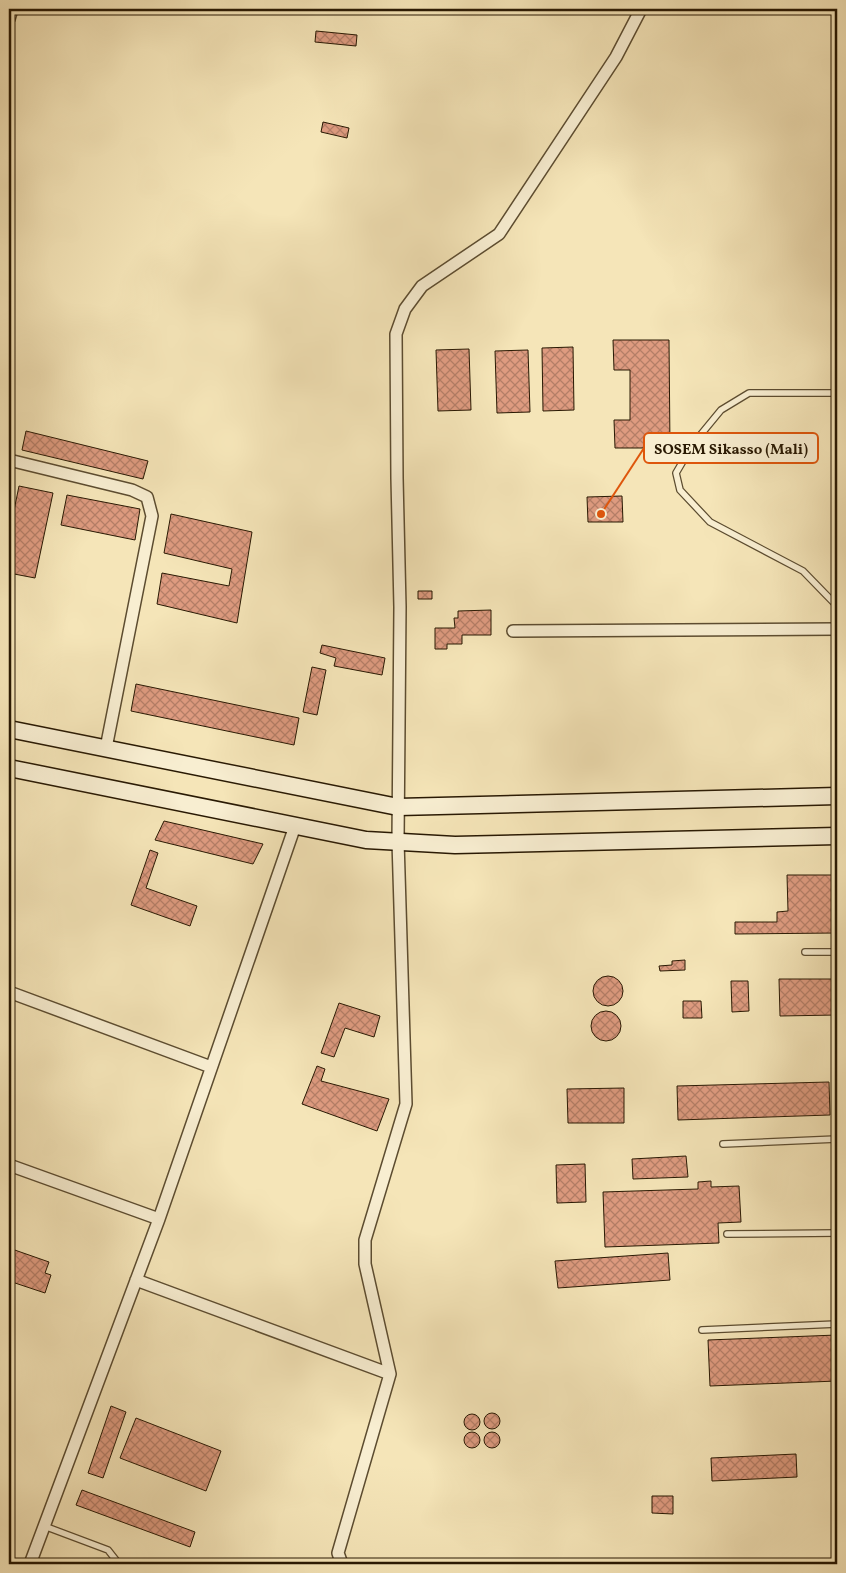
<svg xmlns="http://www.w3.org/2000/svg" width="846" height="1573" font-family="Vollkorn,serif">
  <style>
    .building { fill: url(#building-cross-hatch); stroke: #291903 }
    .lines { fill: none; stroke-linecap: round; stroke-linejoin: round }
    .lane-casing { stroke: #5c4c30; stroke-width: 8 }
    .street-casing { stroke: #5c4c30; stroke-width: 14 }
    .secondary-casing { stroke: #291903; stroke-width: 19 }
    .lane { stroke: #f8eed1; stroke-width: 5.5 }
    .street { stroke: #f8eed1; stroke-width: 11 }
    .secondary { stroke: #f8eed1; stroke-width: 16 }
    .leader { fill: none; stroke: #de560c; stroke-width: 2 }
    .callout-dot { fill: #de560c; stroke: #f8eed1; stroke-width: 2 }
    .callout { fill: #f8eed1; stroke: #de560c; stroke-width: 2 }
    .callout-label { font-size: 15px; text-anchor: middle; font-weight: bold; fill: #291903 }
  </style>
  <defs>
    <pattern id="building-cross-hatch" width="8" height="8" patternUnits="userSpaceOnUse" patternTransform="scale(1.25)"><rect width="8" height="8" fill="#de9b80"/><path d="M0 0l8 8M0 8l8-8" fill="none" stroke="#b47e67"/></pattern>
  </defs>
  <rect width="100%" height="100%" fill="#f5e5b8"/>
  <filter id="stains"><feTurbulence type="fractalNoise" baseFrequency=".004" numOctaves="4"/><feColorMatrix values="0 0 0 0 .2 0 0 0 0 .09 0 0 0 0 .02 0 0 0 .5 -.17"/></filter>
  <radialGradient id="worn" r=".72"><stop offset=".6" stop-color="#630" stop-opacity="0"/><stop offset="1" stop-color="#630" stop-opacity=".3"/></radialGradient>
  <!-- building -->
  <path class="building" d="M316,31L357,35L356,46L315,42Z
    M323,122L349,128L347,138L321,132Z
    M613,340H669L670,448H615L614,420H630V370H614Z
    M573,347L574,410L543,411L542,348Z
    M469,349L471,410L438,411L436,350Z
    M528,350L530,412L497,413L495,351Z
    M26,431L148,461L143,479L22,450Z
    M19,486L53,493L35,578L9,573V535Z
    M67,495L140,509L135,540L61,525Z
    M622,496L623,522H588L587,497Z
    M171,514L252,532L237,623L157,604L162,573L229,586L232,569L164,553Z
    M418,591H432V599H418Z
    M491,610V635H462V644H447V649H435V628H455L454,618H458V611Z
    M322,645L385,658L382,675L334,666L336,658L320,653Z
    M312,667L326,670L317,715L303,712Z
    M136,684L299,718L294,745L131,711Z
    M164,821L263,844L253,864L155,840Z
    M150,850L158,853L146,888L197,906L190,926L131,905Z
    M787,875H837V933L735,934V922H777V912L788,911Z
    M685,960V970L660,971L659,966L672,965V961Z
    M593 991a15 15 0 1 1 30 0a15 15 0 1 1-30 0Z
    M779,979H837V1015L780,1016Z
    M731,981H748L749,1011L732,1012Z
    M683,1001H701L702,1018H683Z
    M339,1003L380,1016L374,1037L345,1028L334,1057L321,1053Z
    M591 1026a15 15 0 1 1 30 0a15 15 0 1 1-30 0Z
    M317,1066L325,1069L321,1081L389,1099L377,1131L302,1104Z
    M829,1082L830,1115L678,1120L677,1086Z
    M624,1088V1123H568L567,1089Z
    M686,1156L688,1177L633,1179L632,1159Z
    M585,1164L586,1202L557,1203L556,1165Z
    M711,1181V1187L739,1186L741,1222L718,1223L719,1243L605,1247L603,1192L698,1189V1182Z
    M9,1248L49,1262L45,1273L51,1275L45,1293L9,1281Z
    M668,1253L670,1280L558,1288L555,1261Z
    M837,1335V1381L710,1386L708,1340Z
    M111,1406L126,1412L103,1478L88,1473Z
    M484 1421a8 8 0 1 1 16 0a8 8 0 1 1-16 0Z
    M464 1422a8 8 0 1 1 16 0a8 8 0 1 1-16 0Z
    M136,1418L221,1451L206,1491L120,1458Z
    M484 1440a8 8 0 1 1 16 0a8 8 0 1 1-16 0Z
    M464 1440a8 8 0 1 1 16 0a8 8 0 1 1-16 0Z
    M796,1454L797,1477L712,1481L711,1458Z
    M82,1490L195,1532L190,1547L76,1505Z
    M652,1496H673V1514L652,1513Z"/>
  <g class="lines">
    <defs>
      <path id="lane" d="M837,393H749L721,410L693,444L676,473L680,490L710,522L803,571L837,606
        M805,952H837
        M723,1144L837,1139
        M727,1234L837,1233
        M702,1330L837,1324
        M44,1526L108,1550L119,1564"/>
      <path id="street" d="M9,19L12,9
        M9,460L132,490L147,497L152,516L106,748
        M513,631L837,629
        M9,992L211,1067
        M9,1165L159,1219
        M136,1280L390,1374
        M30,1564L159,1219L295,826
        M342,1564L338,1553L390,1374L365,1264V1240L406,1104L398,841L400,607L397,478L396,334L405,309L422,286L499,234L616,57L641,9"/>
      <path id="secondary" d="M9,729L398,807L837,796
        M9,768L366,840L455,845L837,836"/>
    </defs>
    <!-- lane casing -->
    <use href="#lane" class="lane-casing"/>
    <!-- street casing -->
    <use href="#street" class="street-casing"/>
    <!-- secondary casing -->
    <use href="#secondary" class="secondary-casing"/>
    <!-- lane -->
    <use href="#lane" class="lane"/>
    <!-- street -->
    <use href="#street" class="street"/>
    <!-- secondary -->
    <use href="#secondary" class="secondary"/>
  </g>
  <!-- callouts -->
  <path class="leader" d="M601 514L644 448"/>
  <circle class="callout-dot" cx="601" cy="514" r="5"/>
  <rect class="callout" x="644" y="433" width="174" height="30" rx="5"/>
  <g class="callout-label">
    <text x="731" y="454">SOSEM Sikasso (Mali)</text>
  </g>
  <!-- margin -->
  <rect width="846" height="1573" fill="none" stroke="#f5e5b8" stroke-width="30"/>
  <rect x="10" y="10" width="826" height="1553" fill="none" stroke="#291903" stroke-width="2.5"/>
  <rect x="15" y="15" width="816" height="1543" fill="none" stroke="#291903"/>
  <rect width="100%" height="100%" filter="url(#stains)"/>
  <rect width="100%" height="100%" fill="url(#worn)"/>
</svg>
